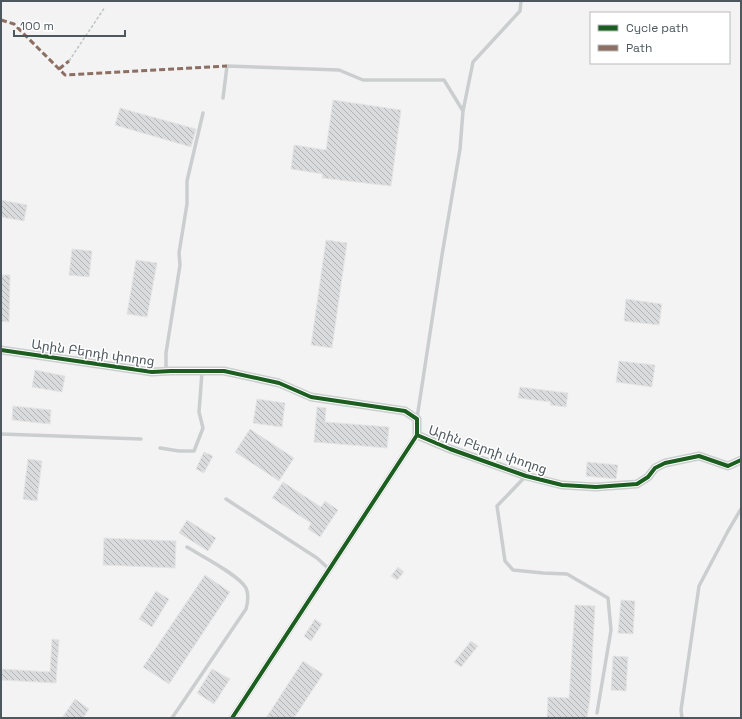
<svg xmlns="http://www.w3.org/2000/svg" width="742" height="719" font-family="'Space Grotesk','Noto Sans Armenian',sans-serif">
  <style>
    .building { fill: url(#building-back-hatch); stroke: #e5e5e6 }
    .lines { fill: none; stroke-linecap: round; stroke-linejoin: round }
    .path { stroke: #bcc5c1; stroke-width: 1.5; stroke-dasharray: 3 2; stroke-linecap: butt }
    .service { stroke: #cbcecf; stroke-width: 3.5 }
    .minor { stroke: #cbcecf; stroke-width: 7 }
    .tertiary { stroke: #cbcecf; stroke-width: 9 }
    .quiet { stroke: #8d6e63; stroke-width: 3; stroke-dasharray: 6 3; stroke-linecap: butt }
    .cycleway-casing { stroke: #fff; stroke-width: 6 }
    .cycleway { stroke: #1b5e20; stroke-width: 4 }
    .labels { text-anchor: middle; stroke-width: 3; stroke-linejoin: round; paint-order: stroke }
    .street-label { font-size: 13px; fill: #4c585e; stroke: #fff }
  </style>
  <defs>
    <pattern id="building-back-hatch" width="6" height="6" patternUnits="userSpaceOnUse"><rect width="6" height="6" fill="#dadbdc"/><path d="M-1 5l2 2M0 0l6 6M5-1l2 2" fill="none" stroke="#b3b4b6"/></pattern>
  </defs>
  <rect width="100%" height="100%" fill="#f4f3f3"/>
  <!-- building -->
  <path class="building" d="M333,100L401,110L391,186L322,178L323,174L291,169L294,145L326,150Z
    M120,108L196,129L191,147L115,125Z
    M1,200L27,205L24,221L1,217Z
    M326,240L347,243L332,348L311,345Z
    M72,249L92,251L89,277L69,275Z
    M136,260L157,263L147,317L127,314Z
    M1,275H10L9,322L1,321Z
    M626,299L662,304L659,325L624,321Z
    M619,361L655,365L652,387L616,382Z
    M35,370L65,376L62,392L32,387Z
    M520,387L568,393L566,407L550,405L551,402L518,398Z
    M257,399L285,403L282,427L253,423Z
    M13,406L51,410L50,424L12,420Z
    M317,407L326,408L325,422L389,427L387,448L314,442Z
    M250,429L294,458L279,481L235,452Z
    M204,452L213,456L204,473L196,469Z
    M28,459L42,461L37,501L23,499Z
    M587,462L618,465L616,479L586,476Z
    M283,482L321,507L325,501L338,510L320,537L308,529L311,523L272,498Z
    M187,520L216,538L208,551L179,533Z
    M104,538L176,541L175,568L103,565Z
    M398,567L404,572L397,580L391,576Z
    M205,575L230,592L169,684L143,667Z
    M156,591L169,599L152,627L139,619Z
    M621,600L635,601L633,634L618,633Z
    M575,605L595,606L590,698L587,718H547L548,697L569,698Z
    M315,619L322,624L311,641L304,636Z
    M52,639L59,640L56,683L1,680V669L50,672Z
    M471,641L478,646L461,667L454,662Z
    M613,656L628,657L626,691L611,690Z
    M303,661L323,674L294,718H266Z
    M212,669L230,679L214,704L197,693Z
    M75,699L89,709L83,718H62Z"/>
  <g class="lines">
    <!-- path -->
    <path class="path" d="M69,61L105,7"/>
    <!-- service -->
    <path class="service" d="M223,98L227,66L339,70L363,80H444L463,111
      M166,370V353L180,265L179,253L187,204V181L203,113
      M417,418L442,255L460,149L463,111L473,62L520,11L521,1
      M1,434L141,439
      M160,448L179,451H194L203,428L199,412L202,372
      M525,477L497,506L505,561L513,570L543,573L567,574L608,598L611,630L597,713
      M226,499L317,558L329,569
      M172,718L246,609C248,602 249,595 246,588C239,575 200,555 187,547
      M682,718L681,710L699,586L728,531L741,509"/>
    <!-- minor -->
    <path class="minor" d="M232,718L417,435"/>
    <!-- tertiary -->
    <path class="tertiary" d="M1,350L152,372L171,371H224L279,383L311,397L405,411L417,419V435L450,449L526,476L562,485L596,487L637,484L648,477L655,468L665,463L699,456L728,466L741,460"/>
    <!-- quiet -->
    <path class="quiet" d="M1,20L14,24L65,75L227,66
      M59,69L69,61"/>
    <defs>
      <path id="cycleway" d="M1,350L152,372L171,371H224L279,383L311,397L405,411L417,419V435
        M417,435L450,449L526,476L562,485L596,487L637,484L648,477L655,468L665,463L699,456L728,466L741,460
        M232,718L417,435"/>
    </defs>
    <!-- cycleway casing -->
    <use href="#cycleway" class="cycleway-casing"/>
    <!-- cycleway -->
    <use href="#cycleway" class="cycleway"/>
  </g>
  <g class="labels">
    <!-- street labels -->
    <g class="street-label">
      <text transform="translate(93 352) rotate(8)" y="5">Արին Բերդի փողոց</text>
      <text transform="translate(488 449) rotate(19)" y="5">Արին Բերդի փողոց</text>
    </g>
  </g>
  <!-- border -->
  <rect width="742" height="719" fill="none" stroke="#4c585e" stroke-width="4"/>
  <!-- legend -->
  <rect x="590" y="12" width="140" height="52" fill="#ffffff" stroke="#b7bcbf"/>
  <rect x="598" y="25" width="20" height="6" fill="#1b5e20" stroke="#b7bcbf"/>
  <text x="626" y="32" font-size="12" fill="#4c585e">Cycle path</text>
  <rect x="598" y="45" width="20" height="6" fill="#8d6e63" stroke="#b7bcbf"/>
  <text x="626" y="52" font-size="12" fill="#4c585e">Path</text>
  <!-- scale -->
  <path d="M14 30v6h111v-6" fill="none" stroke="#4c585e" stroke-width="2"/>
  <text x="20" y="30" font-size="12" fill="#4c585e" stroke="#ffffff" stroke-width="3" paint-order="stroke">100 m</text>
</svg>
